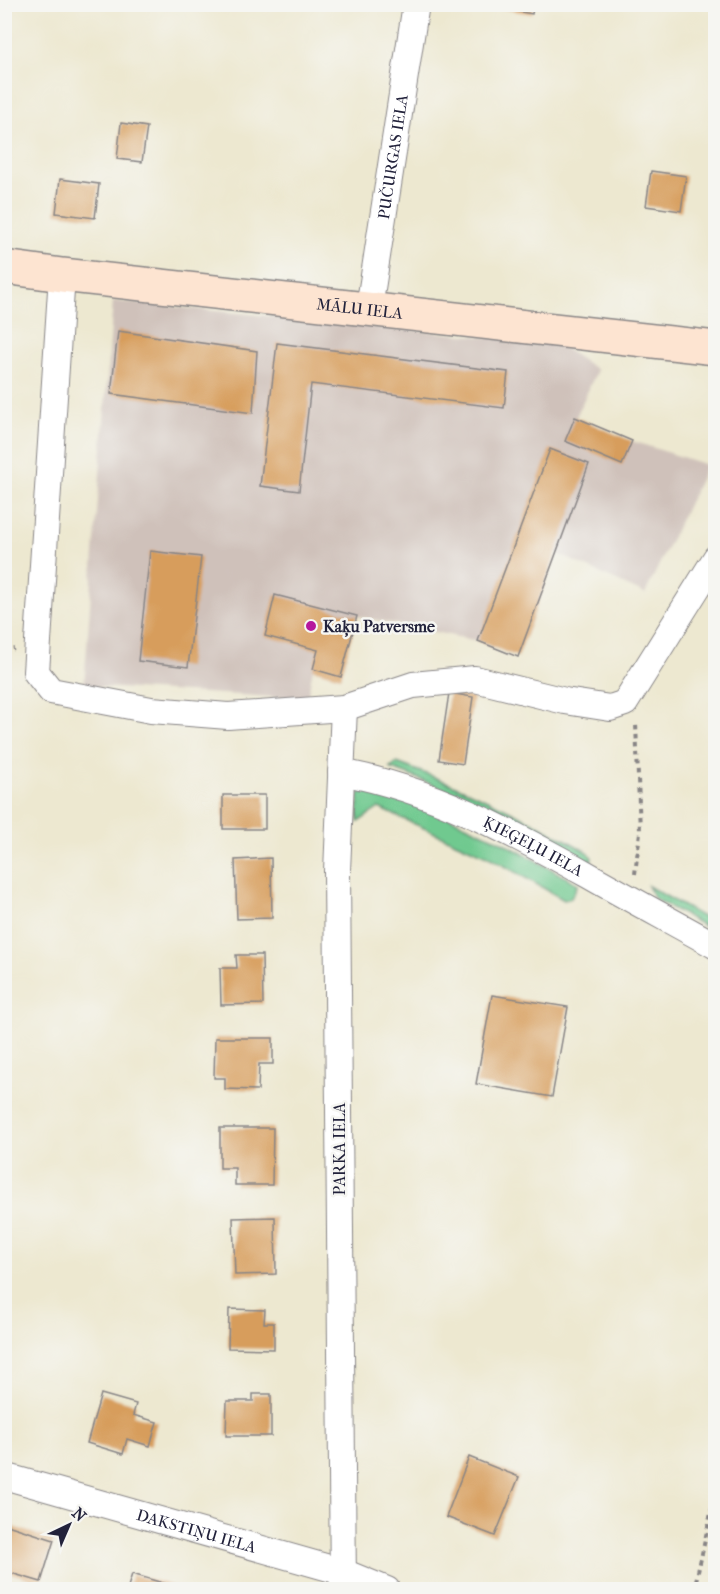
<svg xmlns="http://www.w3.org/2000/svg" width="720" height="1594" font-family="'IM FELL French Canon',serif">
  <style>
    .industrial { fill: #cfc1ba }
    .green { fill: #70c98f; stroke: #497665; stroke-width: 1.5 }
    .building { fill: #d79d5c }
    .lines { fill: none; stroke-linecap: round; stroke-linejoin: round }
    .street-casing { stroke: #888586; stroke-width: 28 }
    .secondary-casing { stroke: #888586; stroke-width: 36 }
    .path { stroke: #888586; stroke-width: 4; stroke-dasharray: 4.5 4.5; stroke-linecap: butt }
    .street { stroke: #fff; stroke-width: 26 }
    .secondary { stroke: #fde4d1; stroke-width: 33 }
    .poi-dot { fill: #b5179e; stroke: #f6f6f2; stroke-width: 2 }
    .labels { text-anchor: middle; stroke-width: 5; stroke-linejoin: round; paint-order: stroke }
    .street-label { font-size: 16px; fill: #22223b; stroke: #f6f6f2 }
    .poi-label { font-size: 16px; font-weight: bold; fill: #22223b; stroke: #f6f6f2; text-anchor: start }
  </style>
  <rect width="100%" height="100%" fill="#f6f6f2"/>
  <filter id="ink" filterUnits="userSpaceOnUse"><feTurbulence type="fractalNoise" baseFrequency=".0167" numOctaves="2"/><feDisplacementMap in="SourceGraphic" scale="12" xChannelSelector="R" yChannelSelector="G"/><feConvolveMatrix kernelMatrix="1 2 1 2 8 2 1 2 1" color-interpolation-filters="sRGB"/></filter>
  <filter id="wash" filterUnits="userSpaceOnUse"><feTurbulence type="fractalNoise" baseFrequency=".008" numOctaves="4" result="noise"/><feDisplacementMap in="SourceGraphic" scale="24" xChannelSelector="R" yChannelSelector="G"/><feGaussianBlur stdDeviation="1.35" result="paint"/><feColorMatrix in="noise" values="0 0 0 0 0 0 0 0 0 0 0 0 0 0 0 0 0 1.4 0 .05"/><feComposite in="paint" operator="in"/></filter>
  <g filter="url(#wash)">
    <rect width="100%" height="100%" fill="#ede8d0"/>
    <!-- industrial -->
    <path class="industrial" d="M113,301L558,344L597,370L576,417L632,441L707,465L645,594L556,553L518,657L478,641L357,616L341,677L313,669L307,699L84,686Z"/>
    <!-- green -->
    <path class="green" d="M397,763C465,787 527,817 589,853L592,858L591,862C524,825 462,794 390,768Z
      M372,790L434,810L500,841L578,884L571,898L564,900L489,857L379,808L358,822L359,793Z
      M648,886L715,924V932L655,899Z"/>
    <g id="blocks">
      <!-- building -->
      <path class="building" d="M494,4H534L532,14L493,7Z
        M121,123L147,127L142,162L117,159Z
        M651,171L686,176L681,211L646,206Z
        M60,179L99,184L95,218L56,213Z
        M118,331L257,351L253,413L111,394Z
        M277,343L508,372L504,408L311,384L299,491L260,486Z
        M575,417L632,441L622,465L565,441Z
        M550,449L589,464L518,657L478,641Z
        M150,551L201,557L188,667L138,661Z
        M275,595L357,616L341,677L313,669L318,650L265,636Z
        M449,693L473,697L463,764L439,760Z
        M223,795H265V829H223Z
        M271,858L272,918L237,919L235,860Z
        M236,955H262L263,1004L221,1005L220,968H237Z
        M492,995L568,1007L552,1097L476,1084Z
        M215,1038H273V1064H259L258,1090L225,1089V1078H214Z
        M220,1128H273L272,1185H235V1168H220Z
        M275,1217L276,1274L235,1275L233,1218Z
        M229,1309L265,1310L264,1323H274V1349L228,1348Z
        M101,1394L136,1404L133,1415L157,1422L150,1446L127,1439L123,1454L87,1443Z
        M253,1394H271V1436H226L227,1401H253Z
        M469,1457L519,1477L495,1536L446,1517Z
        M4,1524L54,1540L41,1582L4,1571Z
        M132,1574L177,1587L176,1590H127Z"/>
    </g>
  </g>
  <g filter="url(#ink)">
    <use href="#blocks" fill-opacity="0" stroke="#888586" stroke-width="1.5"/>
    <g class="lines">
      <defs>
        <g id="street">
          <path d="M62,275L36,672L51,691L151,710L228,716L344,708L413,685L475,679L565,701L610,708L625,703L716,558"/>
          <path id="s1" d="M369,308L416,4"/>
          <path id="s2" d="M341,772C434,790 507,830 588,875C630,899 673,922 716,946"/>
          <path id="s3" d="M4,1476L343,1572L387,1590"/>
          <path d="M343,1590L337,871L344,708"/>
        </g>
        <g id="secondary">
          <path id="s4" d="M4,267L62,275L716,348"/>
        </g>
      </defs>
      <!-- street casing -->
      <use href="#street" class="street-casing"/>
      <!-- secondary casing -->
      <use href="#secondary" class="secondary-casing"/>
      <!-- path -->
      <path class="path" d="M4,651L14,649
        M635,874L640,832L636,723
        M694,1590L716,1490"/>
      <!-- street -->
      <use href="#street" class="street"/>
      <!-- secondary -->
      <use href="#secondary" class="secondary"/>
    </g>
  </g>
  <!-- markers -->
  <circle class="poi-dot" cx="311" cy="626" r="6"/>
  <g class="labels">
    <!-- street labels -->
    <g class="street-label">
      <text dy="6" stroke="none"><textPath href="#s1" startOffset="153">PUČURGAS IELA</textPath></text>
      <text dy="6" stroke="none"><textPath href="#s4" startOffset="358">MĀLU IELA</textPath></text>
      <text dy="6" stroke="none"><textPath href="#s2" startOffset="207">ĶIEĢEĻU IELA</textPath></text>
      <text transform="translate(339 1149) rotate(-90)" y="6">PARKA IELA</text>
      <text dy="6" stroke="none"><textPath href="#s3" startOffset="200">DAKSTIŅU IELA</textPath></text>
    </g>
    <!-- poi labels -->
    <g class="poi-label">
      <text x="323" y="632">Kaķu Patversme</text>
    </g>
  </g>
  <!-- margin -->
  <rect width="720" height="1594" fill="none" stroke="#f6f6f2" stroke-width="24"/>
  <!-- north arrow -->
  <g transform="translate(69 1525) rotate(44)" stroke="#f6f6f2" stroke-width="4.5" paint-order="stroke">
  <path d="M0-4.5L10 22L0 15L-10 22Z" fill="#22223b"/>
  <text y="-9" font-size="16" font-weight="bold" text-anchor="middle" fill="#22223b">N</text>
  </g>
</svg>
